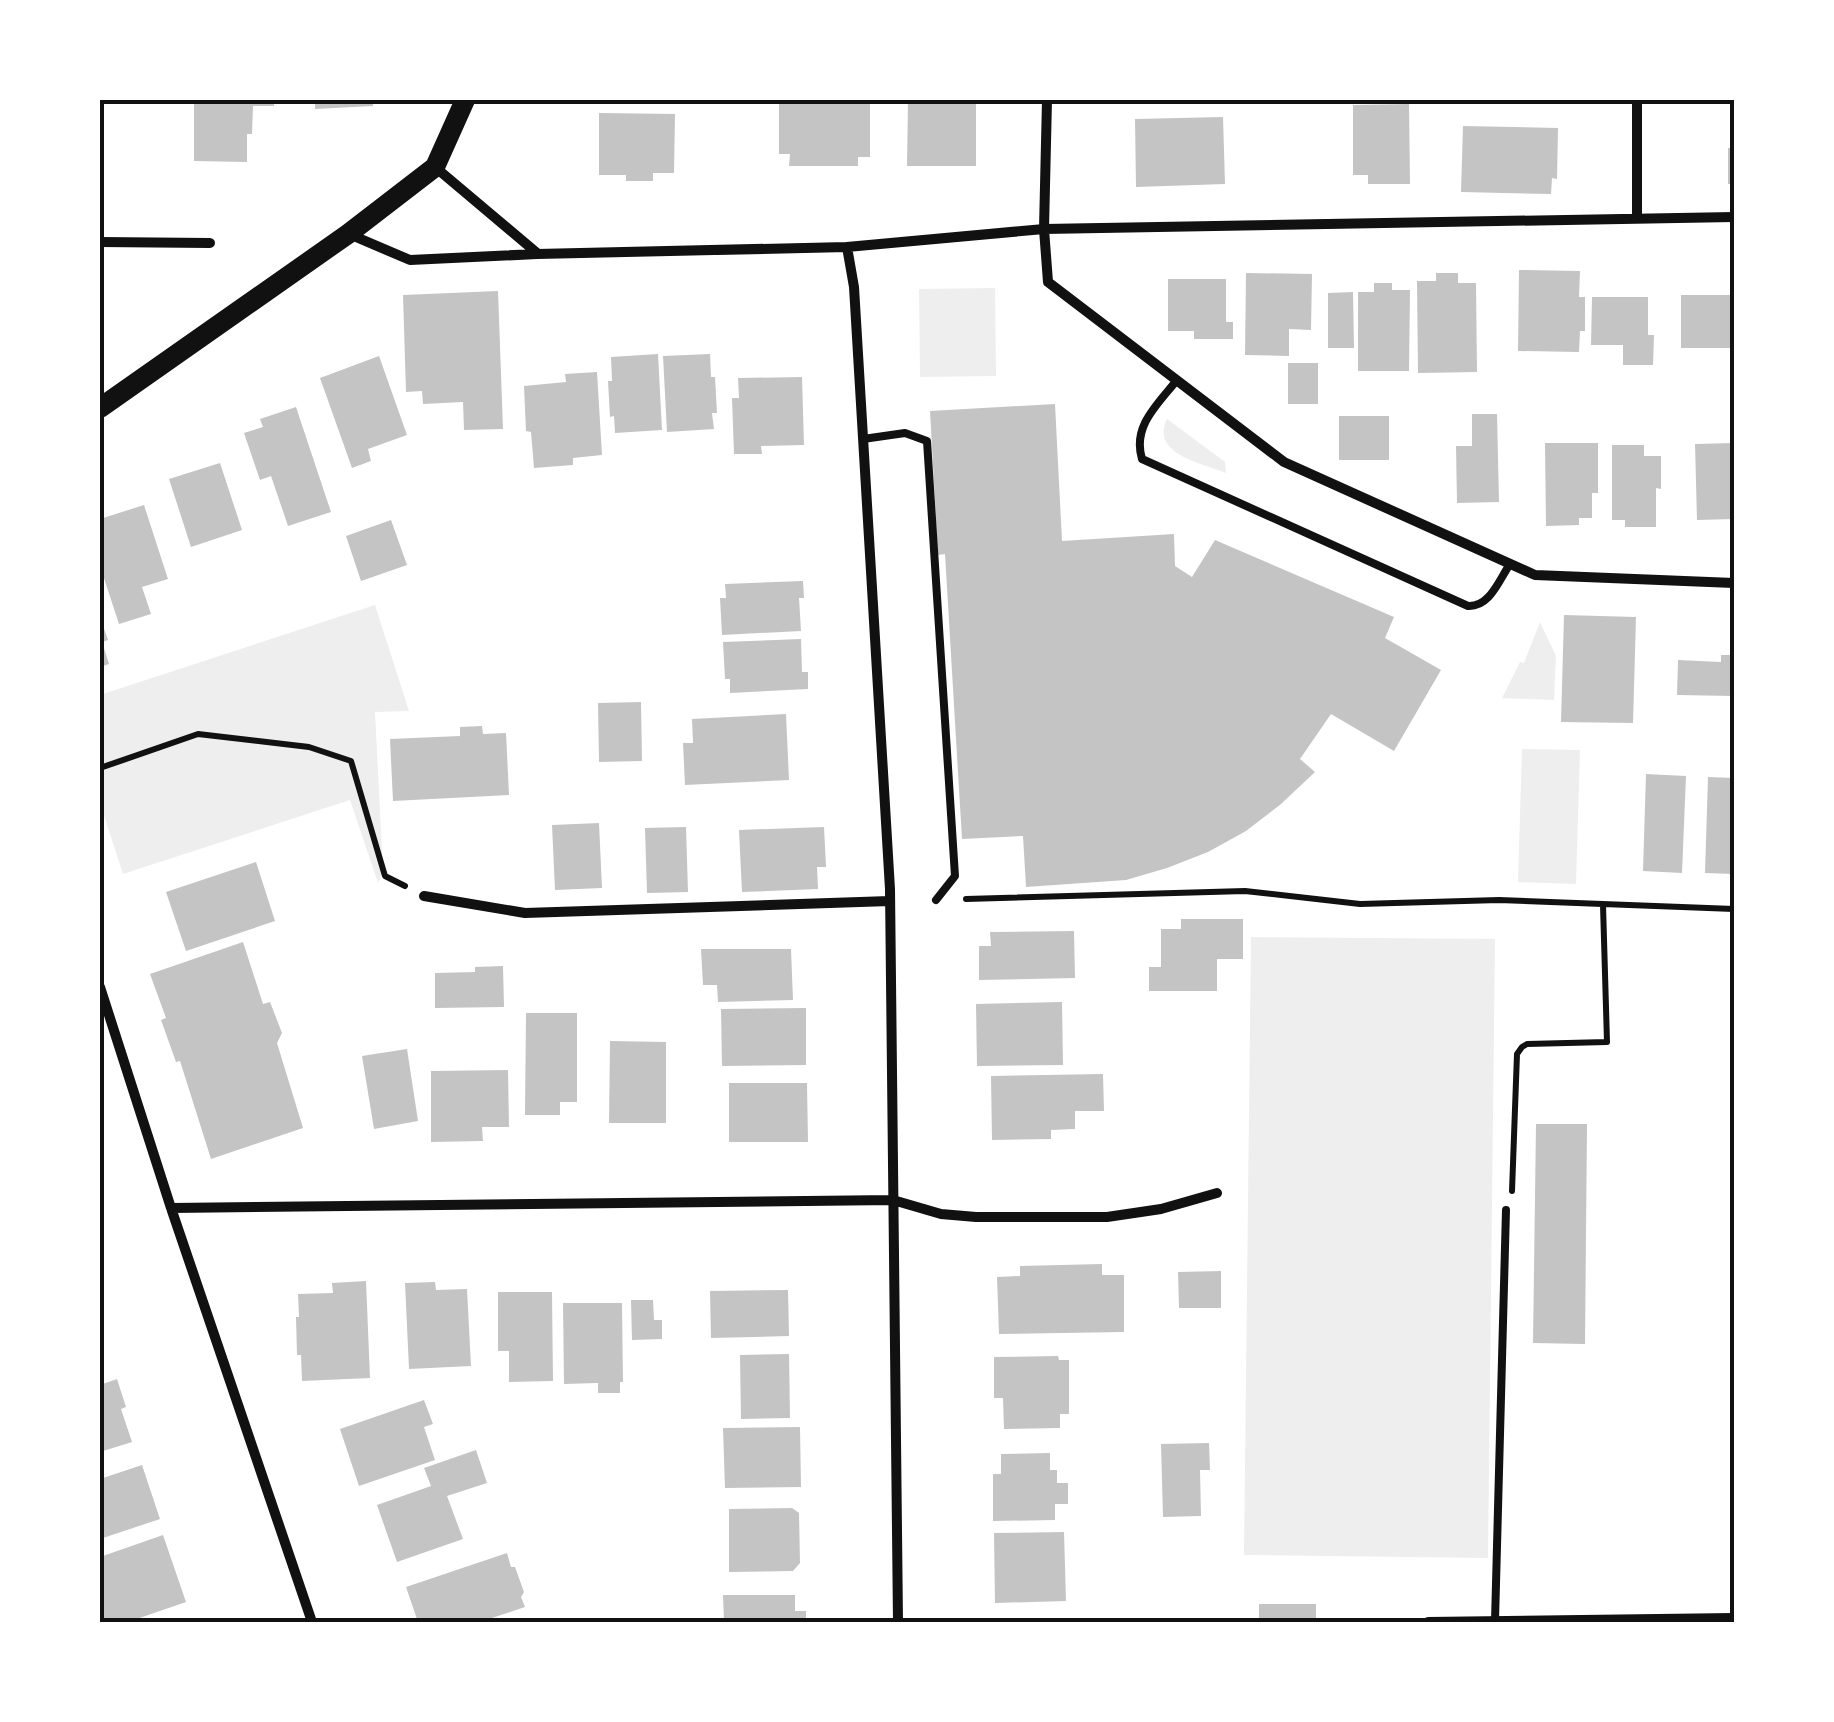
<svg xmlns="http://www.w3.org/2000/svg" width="1834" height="1722" font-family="'Roboto Serif',serif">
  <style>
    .green { fill: #eee }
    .building { fill: #c4c4c4 }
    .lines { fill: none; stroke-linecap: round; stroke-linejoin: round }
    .path { stroke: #111; stroke-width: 6 }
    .service { stroke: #111; stroke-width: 8 }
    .minor { stroke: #111; stroke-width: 10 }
    .secondary { stroke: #111; stroke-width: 20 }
    .neatline { fill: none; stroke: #111; stroke-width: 4 }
  </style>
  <rect width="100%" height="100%" fill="#fff"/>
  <!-- green -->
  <path class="green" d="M995,288L996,376L920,377L919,289Z
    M1167,419L1225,462L1226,473C1201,463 1150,454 1167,419Z
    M375,605L409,711L375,712L383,871L378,883L350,800L123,874L100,803V695Z
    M1540,622L1556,656L1554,700L1502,698L1520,662L1524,663Z
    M1522,749L1580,750L1576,884L1518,882Z
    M1251,937L1495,939L1488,1558L1244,1555Z"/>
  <!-- building -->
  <path class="building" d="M194,100H274V106H253L252,134H247V162L194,161Z
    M315,100H373V106L315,109Z
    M779,100H870V157H858V166H789L790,154H779Z
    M908,100H976V166H907Z
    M1409,104L1410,184H1368V175H1353V105Z
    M599,113L675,114L674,173H653V181H626V175H599Z
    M1223,117L1225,184L1136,187L1135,119Z
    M1463,126L1558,128L1557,179L1552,178L1551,194L1461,192Z
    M100,130H104V182H100Z
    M1728,148H1734V184H1728Z
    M1519,270L1580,271L1579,297H1585V331H1580L1579,352L1518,351Z
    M1246,273L1312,274L1311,330L1289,329V356L1245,355Z
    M1436,273H1458V283H1476L1477,372L1418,373L1417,281H1436Z
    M1168,279H1226V322H1233V339H1194V331H1168Z
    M1374,283H1392V290H1410L1409,371H1358V292H1374Z
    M498,291L503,429L464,430L463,402L423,404L422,391L406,392L403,295Z
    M1353,292L1354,348H1328V293Z
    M1681,295H1734V348H1681Z
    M1592,297H1648V335H1654L1653,365H1623V345H1591Z
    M658,354L662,430L615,433L614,416L610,417L608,381H612L611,357Z
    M710,354L711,377H715L717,413H712L714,429L667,432L663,356Z
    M379,356L407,435L368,449L371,461L352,468L320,378Z
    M1288,363H1318V404H1288Z
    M597,372L602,455L573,458V465L534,468L531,432L526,431L524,386L566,382L565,374Z
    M802,377L804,445L761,446L762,454H734L732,398H739L738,378Z
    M1055,404L1062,541L1174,534L1175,566L1192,577L1215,540L1394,617L1385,638L1441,670L1394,751L1331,714L1300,759L1315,772L1281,804L1246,831L1208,852L1167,868L1126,880L1026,887L1023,836L962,839L945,554L938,555L930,411Z
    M296,407L331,512L288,526L271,476L260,480L244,433L263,427L260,419Z
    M1472,414H1497L1499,502L1457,503L1456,446H1472Z
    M1339,416H1389V460H1339Z
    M1545,443H1598V493H1592V518H1579V525L1546,526Z
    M1734,443V519L1697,520L1695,444Z
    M1612,445H1644V456H1661V489L1656,488V527H1625V520H1612Z
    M220,463L242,530L191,547L169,479Z
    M144,505L168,579L142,587L151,614L119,624L100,566V519Z
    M391,520L407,565L361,581L346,536Z
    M803,581L804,598H799L801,631L722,635L720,598H726L725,584Z
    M1564,615L1636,617L1633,723L1561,722Z
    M100,617L108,640L102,642L109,664L100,667Z
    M801,639L802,672H808V689L730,693V679H725L723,642Z
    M1721,655H1734V696L1677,695L1678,660L1721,662Z
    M641,702L642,761L599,762L598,703Z
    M786,714L789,780L685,785L683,743H693L692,719Z
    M482,726L483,734L506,733L509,795L393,801L390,739L460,736V727Z
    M1646,774L1686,776L1682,873L1643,871Z
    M1708,777L1734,778V874L1705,873Z
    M599,823L602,888L555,890L552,825Z
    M686,827L688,892L647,893L645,828Z
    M824,827L826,867H817L818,889L742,892L739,830Z
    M256,862L275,921L186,951L166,892Z
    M1181,919H1243V959H1217V991H1149V967H1161V929H1181Z
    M1074,931L1075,978L979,980V946H991L990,932Z
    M243,942L263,1004L270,1002L282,1033L277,1043L303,1128L211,1159L180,1061L176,1062L161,1020L166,1018L150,974Z
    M701,949H791L793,1000L718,1002L717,985H703Z
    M503,966L504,1007L435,1008V973L475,972V967Z
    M1062,1002L1063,1065L977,1066L976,1004Z
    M806,1008V1065L722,1066L721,1009Z
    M526,1013H577V1102H560V1115H525Z
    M610,1041L666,1042V1123H609Z
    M407,1049L418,1121L374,1129L362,1056Z
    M508,1070L509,1127H482L483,1141L431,1142V1071Z
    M1103,1074L1104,1111H1075V1129L1051,1130V1139L992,1140L991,1076Z
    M729,1083H807L808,1142H729Z
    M1536,1124H1587L1585,1344L1533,1343Z
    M1102,1264V1275H1124V1332L999,1334L997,1277L1020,1276V1266Z
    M1221,1271V1308H1179L1178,1272Z
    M366,1281L370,1378L302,1381L301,1355H297L296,1317H299L298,1294L333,1293L332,1283Z
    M435,1282L436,1290L467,1289L471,1366L409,1369L405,1283Z
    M788,1290L789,1336L711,1338L710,1291Z
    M498,1292H552L553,1381L509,1382V1351H498Z
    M631,1300H653L654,1320H662V1339L632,1340Z
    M563,1303H622L623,1382H620V1393H598V1383L564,1384Z
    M789,1354L790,1418L741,1419L740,1355Z
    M1058,1356L1059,1360H1069V1414H1060V1428L1004,1429L1003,1398H994V1357Z
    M117,1379L126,1407L121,1409L132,1442L100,1452V1385Z
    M424,1400L433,1424L424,1427L435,1460L359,1486L340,1429Z
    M800,1427L801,1487L725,1488L723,1428Z
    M1209,1443L1210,1470H1200L1201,1516L1163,1517L1161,1444Z
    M476,1450L487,1483L447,1496L463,1539L397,1562L377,1505L431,1486L424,1468Z
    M1050,1453V1470H1057V1483H1068V1504H1055V1520L993,1521V1474H1001V1454Z
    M142,1465L160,1519L100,1539V1479Z
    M792,1508L799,1513L800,1563L793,1571L729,1572V1509Z
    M1064,1532L1066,1601L995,1603L994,1533Z
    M163,1535L186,1602L128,1622H100V1557Z
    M507,1553L511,1567H515L524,1592L521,1597L525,1607L480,1622H418L406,1587Z
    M723,1595H795V1611H806V1622H724Z
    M1259,1604H1316V1622H1259Z"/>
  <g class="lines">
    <!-- path -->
    <path class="path" d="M100,768L198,734L309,747L351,761L385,876L405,886
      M966,899L1245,891L1360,904L1499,900L1734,909
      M1512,1191L1517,1054L1522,1047L1527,1044L1607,1042L1603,905"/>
    <!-- service -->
    <path class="service" d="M1177,380C1158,404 1132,426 1142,459L1468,606C1490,607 1499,580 1510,564
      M863,439L905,433L927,441L955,876L936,900
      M1495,1621L1506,1210"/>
    <!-- minor -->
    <path class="minor" d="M1047,100L1044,229L1048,282L1284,462L1535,575L1734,583
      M435,167L537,253
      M1637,217V100
      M349,234L410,260L537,254L847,247L1044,229L1734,217
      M100,242L210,243
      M847,247L854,287L890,889L898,1622
      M424,896L525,913L890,901
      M100,987L171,1208L312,1622
      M171,1208L893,1200L941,1214L976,1217H1107L1161,1209L1217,1193
      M1428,1622L1734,1618"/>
    <!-- secondary -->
    <path class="secondary" d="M100,408L348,234L435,167L465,100"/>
  </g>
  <!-- border -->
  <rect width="1834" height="1722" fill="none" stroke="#ffffff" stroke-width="205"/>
  <rect x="102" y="102" width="1630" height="1518" class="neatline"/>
</svg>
